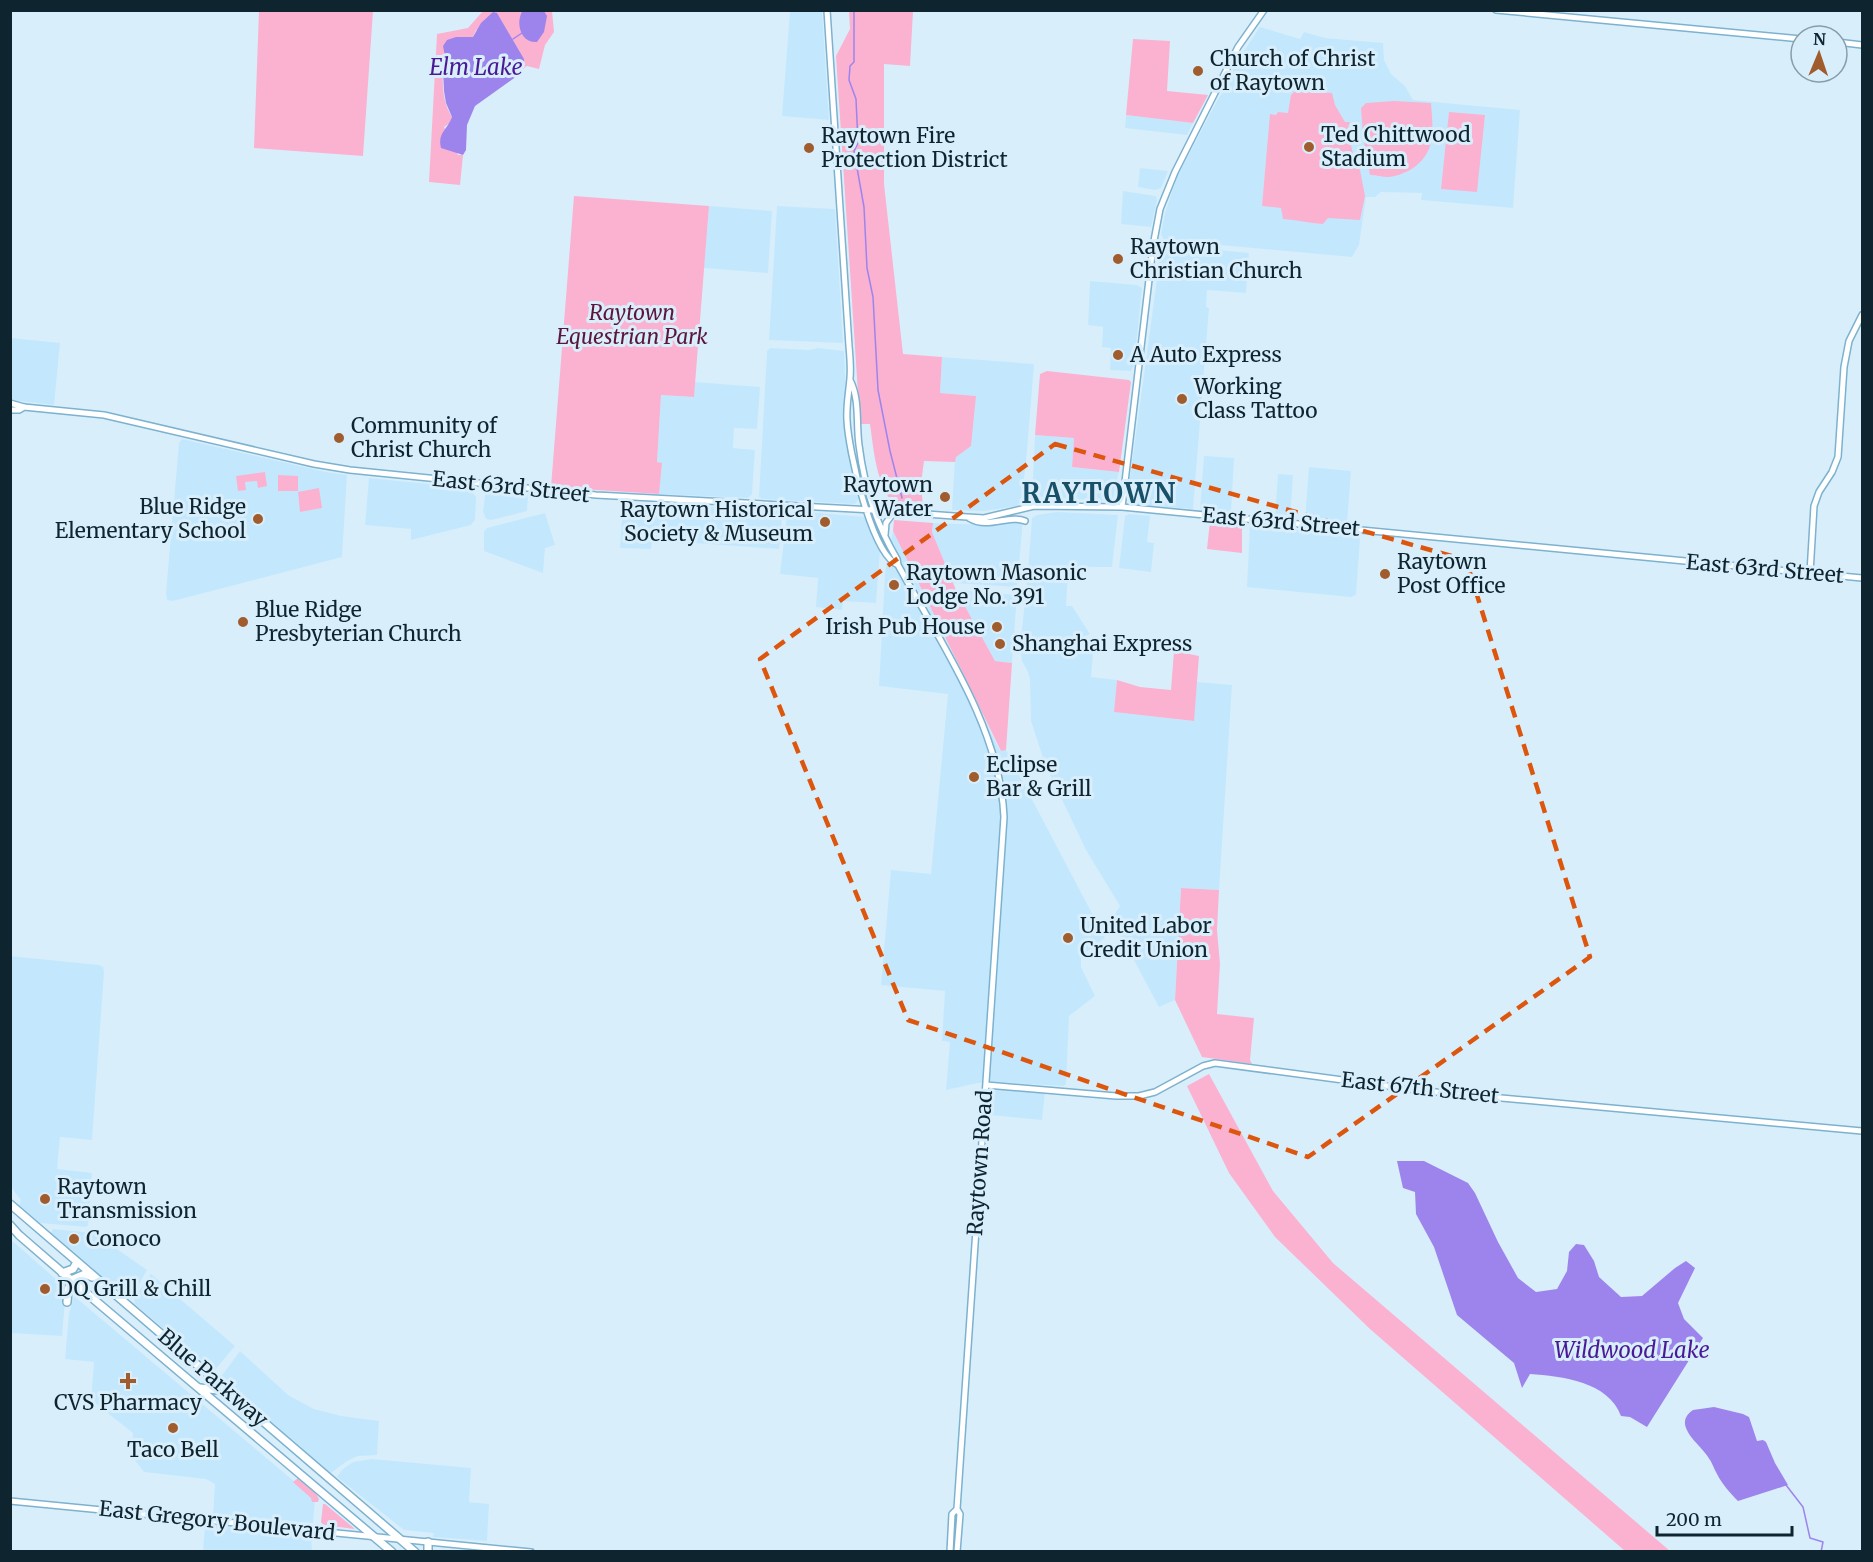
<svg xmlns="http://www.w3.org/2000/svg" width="1873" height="1562" font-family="Merriweather,serif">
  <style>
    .built { fill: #c3e8fd }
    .green { fill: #fbb2d1 }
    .water { fill: #9d84ed }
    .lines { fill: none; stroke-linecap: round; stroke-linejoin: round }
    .stream { stroke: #9d84ed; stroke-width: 1.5 }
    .secondary-casing { stroke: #7cb2cf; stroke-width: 8 }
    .highway-casing { stroke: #7cb2cf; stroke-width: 10 }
    .secondary { stroke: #fff; stroke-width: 5 }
    .highway { stroke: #fff; stroke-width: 7 }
    .marked { fill: none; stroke: #dd560e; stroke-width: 4.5; stroke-dasharray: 12 8; stroke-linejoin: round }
    .poi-dot { fill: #a05c2d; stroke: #d9eefb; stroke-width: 2 }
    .labels { text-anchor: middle; stroke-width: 6; stroke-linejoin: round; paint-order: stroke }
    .poi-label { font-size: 21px; fill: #0e242f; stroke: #d9eefb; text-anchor: start }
    .park-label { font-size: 21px; font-style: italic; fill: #5c153b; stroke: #d9eefb }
    .street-label { font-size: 21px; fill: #0e242f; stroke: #d9eefb }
    .water-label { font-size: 22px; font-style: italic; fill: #4a1a96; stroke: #d9eefb }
    .district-label { font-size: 27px; font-weight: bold; letter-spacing: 1.5px; fill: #195069; stroke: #d9eefb }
  </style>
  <rect width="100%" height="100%" fill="#d9eefb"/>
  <!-- built -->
  <path class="built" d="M790,11H822L829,120L782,116Z
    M1260,27L1300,39L1304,32L1325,38L1383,43L1384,60L1391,74L1405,86L1413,100L1520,110L1513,208L1421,200L1422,193L1381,192L1375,197H1366L1359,245L1352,257L1164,240L1161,234L1165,213L1177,177L1218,99L1223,92L1236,63Z
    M1126,115L1193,123L1187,135L1125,128Z
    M1140,168L1168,171L1161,188L1155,190L1138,187Z
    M1123,191L1156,196L1157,201L1151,227L1121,224Z
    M709,206L772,211L768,273L704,268Z
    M777,206L835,209L843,343L769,340Z
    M1166,245L1249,253L1246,293L1207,290L1206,307L1209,308L1193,509L1141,505L1129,503L1127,500L1159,264V250Z
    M1090,281L1137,285L1142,288L1134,365L1131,371L1110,370L1111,348L1102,347L1103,327L1088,325Z
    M11,338L60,343L54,405L11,400Z
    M770,348L809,350L818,348L844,351L848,450L859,499L855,504L762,499L759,497L767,351Z
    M942,357L1034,364L1026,463L1021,502L1017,506L984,511L952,510L955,457L975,396L940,393Z
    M695,382L760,387L757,429L734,428L733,448L755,450L752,494L748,498L659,494L661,463L657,462L661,395L693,397Z
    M1035,435L1074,438L1072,467L1119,472L1113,498L1106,501L1039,497L1032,499Z
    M182,439L326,472L347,475L342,557L173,601L167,600L166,593L179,443Z
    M1204,456L1234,458L1231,514L1202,511L1200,509Z
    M1309,467L1351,471L1347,524L1305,520Z
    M1278,474L1293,475L1290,519L1275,517Z
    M369,478L469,488L476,497L475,520L471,525L411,540V529L365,525Z
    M493,491L528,495L527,511L492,520L486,519L483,512L485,495L487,492Z
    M623,502L778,511L782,519L779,549L652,540L651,549L620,548Z
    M793,511L865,517L880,550L876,603L843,601L842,610L816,607L818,578L780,574L787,515Z
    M1057,512L1118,515L1112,567H1082L1032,572L1028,571L1032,518L1037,515Z
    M545,513L555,545L545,548L543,573L484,551V532L487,528Z
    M1129,514L1150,516L1147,542L1154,543L1151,572L1119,568L1125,516Z
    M1017,521L1022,524V531L1017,587L953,583L932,532L933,523L984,525Z
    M1250,525L1358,535L1360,539L1356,595L1351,597L1247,587Z
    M893,531L1000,751L1006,750L1105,938L1081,956V967L1095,996L1069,1016L1066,1084L1064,1086L996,1082L978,1083L946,1090L950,1042L942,1041L945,991L881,985L891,870L931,874L948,694L879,686L885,573Z
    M1068,575L1066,606H1072L1090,634L1066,645L1055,646L1024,644L1021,639L1027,581L1030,579Z
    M956,590L1017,595L1012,663L995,661Z
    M1094,642L1091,677L1117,680L1115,712L1193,721L1197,682L1232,685L1219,890L1181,888L1175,1000L1159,1007L1112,919L1120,906L1086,850L1045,764L1031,721L1030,680L1028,672L1022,661L1021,653L1023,651L1067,654Z
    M10,956L99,965L103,967L104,972L92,1140L60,1137L57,1169L92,1173L88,1225L86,1227L40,1223L19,1206L21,1200L11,1187Z
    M997,1089L1045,1092L1042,1120L990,1115L991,1095Z
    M53,1229L94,1233L147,1270L138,1286L125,1299L93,1272L94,1269L51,1233Z
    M10,1239L66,1288L62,1336L11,1333Z
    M151,1274L235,1346L214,1371L135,1304L134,1299Z
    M74,1296L315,1499L313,1523L213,1515L215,1484L206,1479L144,1472L131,1455L133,1433L91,1400L94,1362L65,1359L69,1314Z
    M240,1351L288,1395L314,1409L341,1416L379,1421L377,1455L358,1456L347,1461L331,1473L327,1472L303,1451L301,1447L220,1378Z
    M372,1459L471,1468L469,1502L489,1504L487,1541L433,1537L434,1533L404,1530L337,1477L343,1469L353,1462Z
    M205,1525L311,1535L312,1551H203Z"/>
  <!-- green -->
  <path class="green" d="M259,11H373L363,156L254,148Z
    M483,11H552L554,32L545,45L539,69L527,66L524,68V59L476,30L473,37H456L444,55C447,62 444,66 443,74C442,88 444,105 452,117L450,123L444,127L458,155H463L460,185L429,182L437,34L468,28Z
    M849,11H913L910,66L884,64V184L903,354L942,357L940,393L976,396L971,446L956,457L955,462L924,461L921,484L923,507L894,505C876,483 874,452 870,424H860L836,56L850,29Z
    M1133,39L1170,41L1167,91L1208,95L1193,123L1126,115Z
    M1295,91L1332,93L1335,105L1345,122H1350L1347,130L1356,165L1360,170L1365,196L1360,220L1328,218L1323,224C1309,223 1297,220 1283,219L1281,208L1262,206L1270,114L1276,115L1278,112L1288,113L1291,95Z
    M1394,101L1431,103C1433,131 1437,153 1410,170C1404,173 1395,177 1388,177C1382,177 1376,175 1370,175L1363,136L1361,108L1366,103Z
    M1449,112L1485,115L1477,192L1441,189Z
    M574,196L709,206L694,397L661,395L657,462L662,463L659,494L551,487Z
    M1047,371L1129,380L1131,382L1119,472L1072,467L1074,438L1035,435L1040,374Z
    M265,472L267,486L258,488L257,481L245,482L246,490L238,491L236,476Z
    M278,475L298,476V492L319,488L322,508L300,512L298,491H278Z
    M894,520L933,523L932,532L956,590L995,661L1012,663L1006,750L1001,751L893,531Z
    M1210,521L1242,526V553L1207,549Z
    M1174,651L1199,656L1194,721L1114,712L1117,680L1140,687L1171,690Z
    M1181,888L1219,890L1217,930L1220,964L1217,1014L1254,1018L1250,1060L1252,1064L1202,1057L1175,1000Z
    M1209,1074L1273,1191L1333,1263L1670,1551H1625L1370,1329L1275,1237L1229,1173L1187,1086Z
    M298,1478L314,1490L319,1499L318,1502H312L311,1498L295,1484L293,1482Z
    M323,1504H325L355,1529L323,1525L321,1522Z"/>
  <!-- water -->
  <path class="water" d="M523,10L544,11L547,16L544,32L537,42C520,43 515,22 523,10Z
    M493,12L497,13L524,59V68L517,76L475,106L467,125L466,150L463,155L441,148C437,133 448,129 452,117L446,103L444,91L443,70L446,61L443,46L447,40L456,37H473L481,23Z
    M1397,1161H1424L1468,1183L1475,1193L1498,1242L1518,1278L1536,1292L1557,1289L1567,1271L1569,1252L1576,1244L1584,1245L1594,1261L1599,1277L1621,1297L1642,1296L1675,1268L1686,1261L1695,1268L1678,1303L1684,1319L1703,1338L1647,1427L1630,1417L1621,1416C1609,1382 1562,1376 1530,1374L1522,1388L1514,1363L1457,1315L1434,1247L1416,1214L1415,1192L1403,1188Z
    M1714,1407L1743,1414L1749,1417L1757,1441L1763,1440L1766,1442L1775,1463L1788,1485L1738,1501C1730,1493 1722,1484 1717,1474C1714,1469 1712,1462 1708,1457C1700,1444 1671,1425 1693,1410Z"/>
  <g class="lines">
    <!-- stream -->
    <path class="stream" d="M854,10V62L850,66L849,80L856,99L858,143L854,151L864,207L867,268L873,297L878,390L890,451L902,498
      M513,39L522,33
      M1786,1485L1803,1507L1810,1538L1823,1542L1821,1552"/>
    <defs>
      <path id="secondary" d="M827,10L849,346C850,357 851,368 850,378C849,392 846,406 847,420C848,448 871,554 898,565
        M1496,10L1801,39
        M1837,42L1862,45
        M850,380C860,399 856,424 859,445C864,486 876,524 897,559L898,565C940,642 1000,727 1004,817L957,1509L960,1514L957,1552
        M10,403L24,407L104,415L314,464L350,470L596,495L873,510L967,517L984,518L1034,506L1122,507L1862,578
        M10,410H19L24,407
        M1122,507L1153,246L1160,209L1175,172L1238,47L1264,10
        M969,518C989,530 1008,514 1025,521
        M885,535L886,523L894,512
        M1810,573L1814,506L1819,492L1832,472L1838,457L1844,367L1849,341L1862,315
        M986,1085L1116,1096H1139L1155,1092L1203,1066L1215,1063L1425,1091L1862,1131
        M10,1501L531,1552
        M950,1552L952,1514L957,1509"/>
      <path id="highway" d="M10,1204L415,1552
        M10,1225L19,1235L71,1280L392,1552
        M62,1273L73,1269L77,1262
        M67,1302L68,1290L71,1280L85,1274L92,1277
        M200,1388L218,1390L227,1393
        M428,1552V1542"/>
    </defs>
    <!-- secondary casing -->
    <use href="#secondary" class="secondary-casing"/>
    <!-- highway casing -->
    <use href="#highway" class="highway-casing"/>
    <!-- secondary -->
    <use href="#secondary" class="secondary"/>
    <!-- highway -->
    <use href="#highway" class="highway"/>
  </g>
  <!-- marked area -->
  <path class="marked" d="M1055,444L1466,560L1590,957L1308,1157L908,1020L760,659Z"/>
  <!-- markers -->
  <g class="poi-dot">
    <circle cx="1198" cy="71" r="6"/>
    <circle cx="1309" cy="147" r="6"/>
    <circle cx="809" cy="148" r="6"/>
    <circle cx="1118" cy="259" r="6"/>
    <circle cx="1118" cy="355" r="6"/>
    <circle cx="1182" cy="399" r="6"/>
    <circle cx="339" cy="438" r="6"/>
    <circle cx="945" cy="497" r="6"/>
    <circle cx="258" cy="519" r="6"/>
    <circle cx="825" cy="522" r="6"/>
    <circle cx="1385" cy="574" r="6"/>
    <circle cx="894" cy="585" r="6"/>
    <circle cx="243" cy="622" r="6"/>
    <circle cx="997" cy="627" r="6"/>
    <circle cx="1000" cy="644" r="6"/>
    <circle cx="974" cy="777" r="6"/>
    <circle cx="1068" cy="938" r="6"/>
    <circle cx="45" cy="1199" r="6"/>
    <circle cx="74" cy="1239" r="6"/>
    <circle cx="45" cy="1289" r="6"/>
    <path d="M125 1372h6v6h6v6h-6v6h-6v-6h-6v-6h6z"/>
    <circle cx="173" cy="1428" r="6"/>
  </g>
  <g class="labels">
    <!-- poi labels -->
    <g class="poi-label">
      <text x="1210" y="66">Church of Christ<tspan x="1210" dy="24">of Raytown</tspan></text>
      <text x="1321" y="142">Ted Chittwood<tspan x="1321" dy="24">Stadium</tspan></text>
      <text x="821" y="143">Raytown Fire<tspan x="821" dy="24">Protection District</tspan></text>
      <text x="1130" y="254">Raytown<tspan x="1130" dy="24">Christian Church</tspan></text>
      <text x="1130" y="362">A Auto Express</text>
      <text x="1194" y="394">Working<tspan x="1194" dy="24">Class Tattoo</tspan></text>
      <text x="351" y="433">Community of<tspan x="351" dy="24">Christ Church</tspan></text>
      <text x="933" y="492" text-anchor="end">Raytown<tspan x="933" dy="24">Water</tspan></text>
      <text x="246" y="514" text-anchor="end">Blue Ridge<tspan x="246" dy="24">Elementary School</tspan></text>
      <text x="813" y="517" text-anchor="end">Raytown Historical<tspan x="813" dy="24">Society &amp; Museum</tspan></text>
      <text x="1397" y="569">Raytown<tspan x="1397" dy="24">Post Office</tspan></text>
      <text x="906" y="580">Raytown Masonic<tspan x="906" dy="24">Lodge No. 391</tspan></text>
      <text x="255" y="617">Blue Ridge<tspan x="255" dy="24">Presbyterian Church</tspan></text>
      <text x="985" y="634" text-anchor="end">Irish Pub House</text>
      <text x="1012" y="651">Shanghai Express</text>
      <text x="986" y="772">Eclipse<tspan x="986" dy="24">Bar &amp; Grill</tspan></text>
      <text x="1080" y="933">United Labor<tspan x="1080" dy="24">Credit Union</tspan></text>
      <text x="57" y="1194">Raytown<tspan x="57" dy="24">Transmission</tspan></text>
      <text x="86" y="1246">Conoco</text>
      <text x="57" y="1296">DQ Grill &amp; Chill</text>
      <text x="128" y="1410" text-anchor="middle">CVS Pharmacy</text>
      <text x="173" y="1457" text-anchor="middle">Taco Bell</text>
    </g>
    <!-- park labels -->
    <g class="park-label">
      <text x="632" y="320">Raytown<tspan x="632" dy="24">Equestrian Park</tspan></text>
    </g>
    <!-- street labels -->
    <g class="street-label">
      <text transform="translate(511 487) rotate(6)" y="7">East 63rd Street</text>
      <text transform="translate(1281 522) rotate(5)" y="7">East 63rd Street</text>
      <text transform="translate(1765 569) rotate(5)" y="7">East 63rd Street</text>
      <text transform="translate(1420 1088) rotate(6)" y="7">East 67th Street</text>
      <text transform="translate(980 1163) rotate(-86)" y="7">Raytown Road</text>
      <text transform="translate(213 1378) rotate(41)" y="7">Blue Parkway</text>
      <text transform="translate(217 1521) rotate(6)" y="7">East Gregory Boulevard</text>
    </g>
    <!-- water labels -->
    <g class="water-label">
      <text x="476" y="75">Elm Lake</text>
      <text x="1632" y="1358">Wildwood Lake</text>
    </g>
    <!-- district labels -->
    <g class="district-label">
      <text x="1099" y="503">RAYTOWN</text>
    </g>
  </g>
  <!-- border -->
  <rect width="1873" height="1562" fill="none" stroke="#0e242f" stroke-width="24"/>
  <!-- north arrow -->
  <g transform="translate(1819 54) rotate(2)"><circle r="28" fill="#d9eefb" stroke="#889da9" stroke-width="1.5"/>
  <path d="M0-4.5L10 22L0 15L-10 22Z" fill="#a05c2d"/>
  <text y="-9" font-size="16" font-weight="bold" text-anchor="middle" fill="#0e242f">N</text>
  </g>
  <!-- scale -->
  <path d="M1657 1526v9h135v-9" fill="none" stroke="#0e242f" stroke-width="3"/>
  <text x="1666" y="1526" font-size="18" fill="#0e242f" stroke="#d9eefb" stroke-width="4.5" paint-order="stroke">200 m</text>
</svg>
